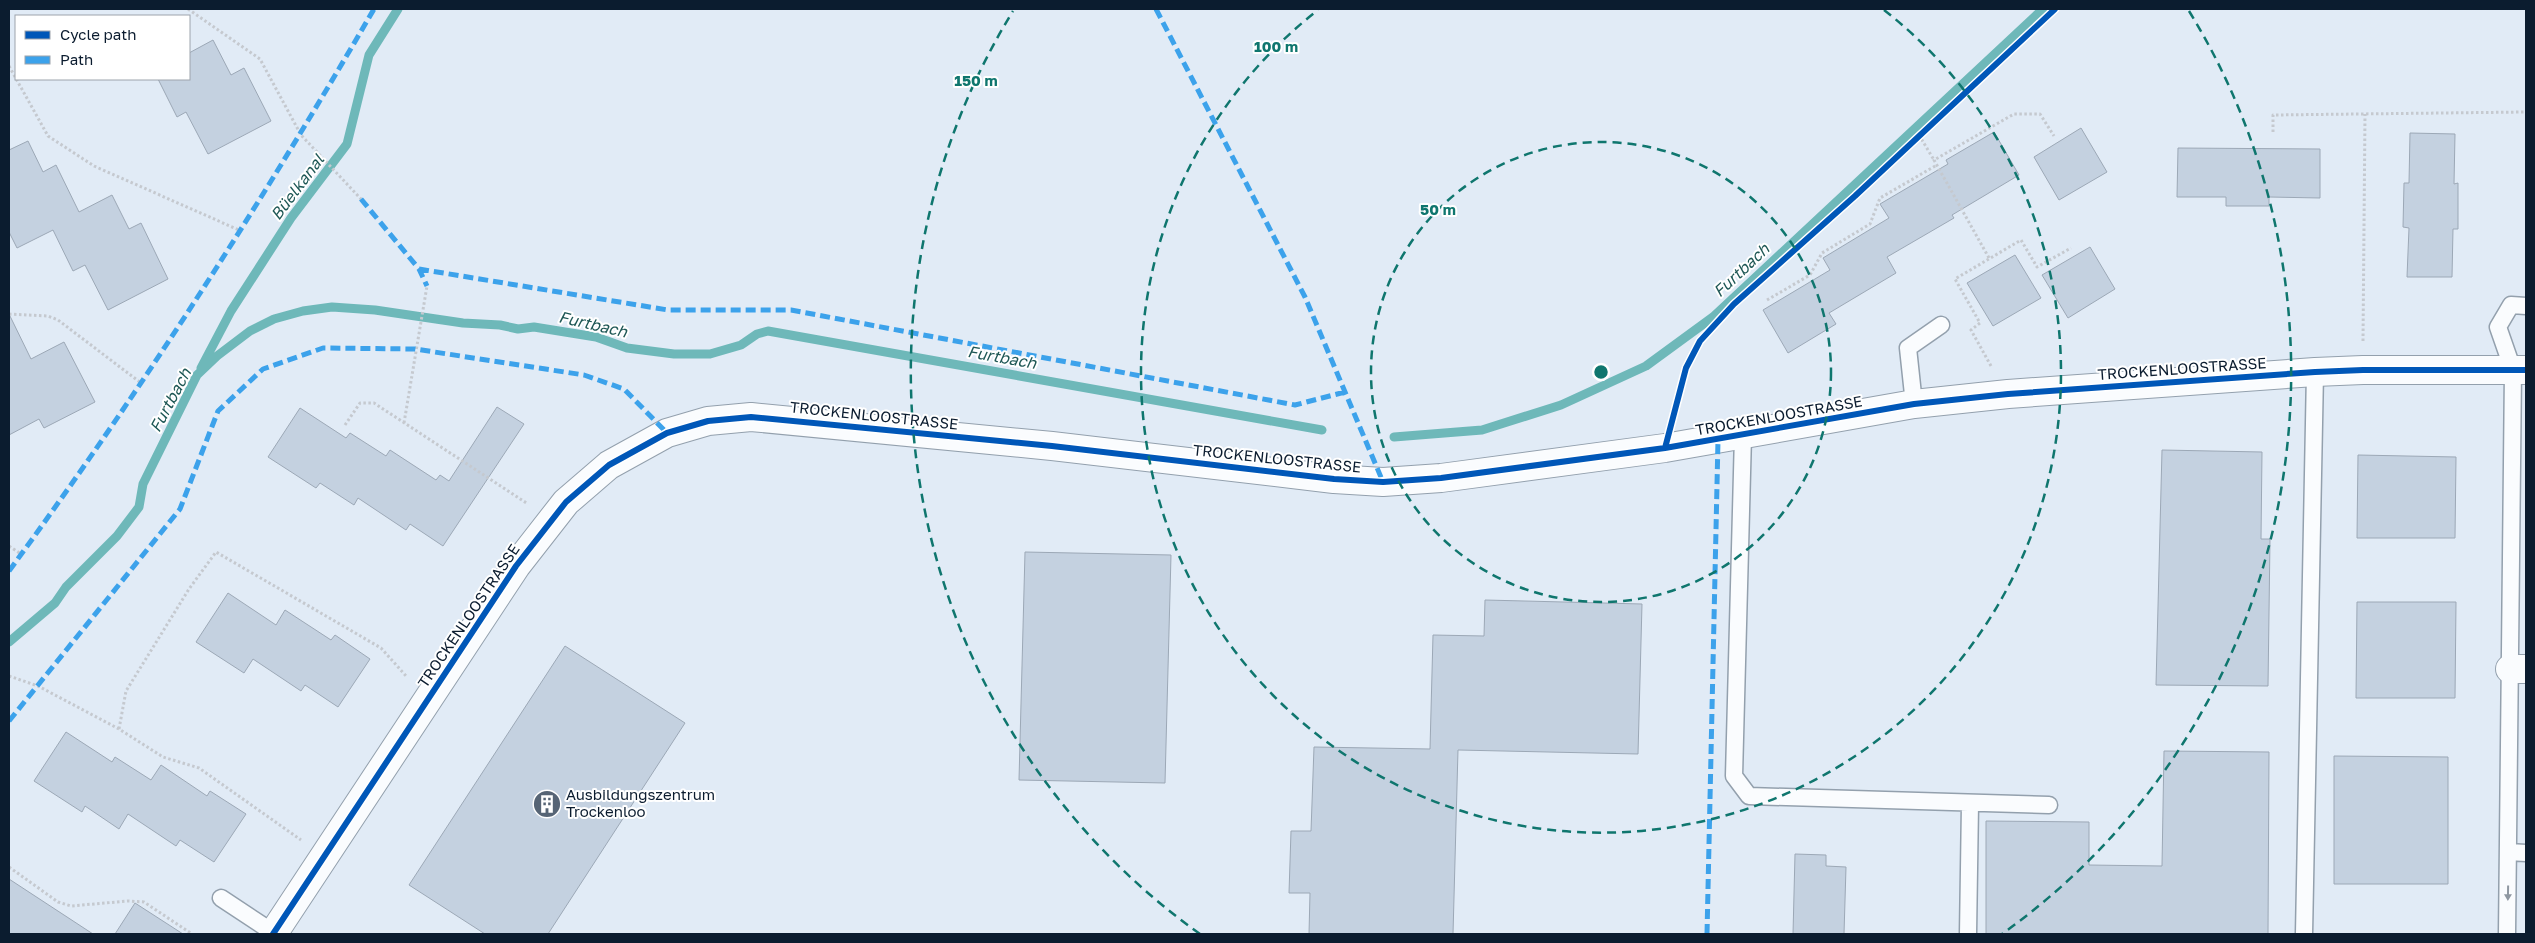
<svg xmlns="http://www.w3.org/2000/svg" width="2535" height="943" font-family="'Golos Text',sans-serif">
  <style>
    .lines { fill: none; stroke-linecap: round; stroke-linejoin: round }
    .stream { stroke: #6eb8b9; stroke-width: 9 }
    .building { fill: #c4d1e0; stroke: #9ca8b6 }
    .service-casing { stroke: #93a0ad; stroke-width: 19 }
    .minor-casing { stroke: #93a0ad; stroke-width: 30 }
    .path { stroke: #c5c9cf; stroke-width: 3; stroke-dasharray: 2.5 2.5; stroke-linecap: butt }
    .service { stroke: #fafcfe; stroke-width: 16 }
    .minor { stroke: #fafcfe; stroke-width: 28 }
    .quiet { stroke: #3ca2eb; stroke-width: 5; stroke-dasharray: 10 5; stroke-linecap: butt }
    .cycleway-casing { stroke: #fff; stroke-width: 9 }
    .cycleway { stroke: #0057b8; stroke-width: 6 }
    .oneway { fill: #8e97a1 }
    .ring { fill: none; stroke: #0f766e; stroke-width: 2.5; stroke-dasharray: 9 6 }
    .labels { text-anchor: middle; stroke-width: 4; stroke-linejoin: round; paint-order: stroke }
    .street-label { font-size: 15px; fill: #0b1c2f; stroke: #fff }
    .poi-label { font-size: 15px; fill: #0b1c2f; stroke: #fff; text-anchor: start }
    .water-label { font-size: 16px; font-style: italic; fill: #1e5755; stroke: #fff }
    .centre { fill: #0f766e; stroke: #fff; stroke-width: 2.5 }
    .ring-label { font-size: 15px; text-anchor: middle; font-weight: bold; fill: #0f766e; stroke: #fff; stroke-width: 4; stroke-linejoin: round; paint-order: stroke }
  </style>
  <rect width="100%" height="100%" fill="#e1ebf6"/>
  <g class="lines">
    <!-- stream -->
    <path class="stream" d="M201,368L231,311L291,218L347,144L369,55L398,9
      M1394,437L1482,430L1561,405L1646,366L1713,317L2043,9
      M9,642L55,603L66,587L117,536L139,507L143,484L197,375L217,356L250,331L274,319L303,311L332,307L375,310L463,323L500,325L518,329L534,327L596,337L627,348L674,354H710L741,345L757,334L768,331L1322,430"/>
  </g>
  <!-- building -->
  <path class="building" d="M213,40L231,75L244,68L271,121L208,154L186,112L177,117L158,79H189V53Z
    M2081,128L2107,172L2059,200L2034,157Z
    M1994,132L2019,175L1952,215L1954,218L1887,257L1896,273L1829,313L1836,324L1788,353L1763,310L1830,270L1823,258L1889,218L1880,204L1948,164L1946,160Z
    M2410,133L2455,134L2454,184L2458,183V229H2453L2452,277H2407L2409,228L2403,227L2404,183H2409Z
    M28,141L43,172L56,165L79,212L112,195L129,229L141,223L168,279L108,310L85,265L73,271L53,230L17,248L9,232V150Z
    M2178,148L2320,149V198L2269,197V206H2226V197H2177Z
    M2090,247L2115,289L2068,318L2042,275Z
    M2015,255L2041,298L1993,326L1967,283Z
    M9,314L31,359L64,342L95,402L44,428L39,419L9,435Z
    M497,407L524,424L443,546L410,524L406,530L358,498L354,505L320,483L316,488L268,457L300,408L346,438L350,433L386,456L390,450L436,480L440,475L449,481Z
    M2162,450L2262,452L2261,539H2270L2268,686L2156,685Z
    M2358,455L2456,457L2455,538H2357Z
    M1025,552L1171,555L1165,783L1019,780Z
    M228,593L276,625L285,610L331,640L335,635L370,659L338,707L305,685L301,691L253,659L244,673L196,642Z
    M1485,600L1642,604L1638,754L1458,750L1453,934H1309L1310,893H1289L1291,831H1311L1314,747L1430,749L1433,635L1484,636Z
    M2357,602H2456L2455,698H2356Z
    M565,646L685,723L548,934H485L409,885Z
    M66,732L112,762L115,757L151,780L161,765L207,796L210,791L246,814L214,862L180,840L176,846L128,814L119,829L85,806L82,812L34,781Z
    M2164,751L2269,752L2268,934H1986V821L2089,822V865L2162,866Z
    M2334,756L2448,757V884H2334Z
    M1795,854L1826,855V866L1846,867L1844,934H1793Z
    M9,879L93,934H9Z
    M135,903L183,934H115Z"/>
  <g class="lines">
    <defs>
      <path id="service" d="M1914,404L1908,348L1941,325
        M1743,435L1734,776L1749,796L2049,805
        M2508,852L2526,853
        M221,898L274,933
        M1968,934L1970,804
        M2304,934L2315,372
        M2507,934L2513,370L2498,327L2511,305L2526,306"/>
      <path id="minor" d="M2510,669H2526
        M273,934L516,566L566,502L609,465L667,433L708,421L751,417L1052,446L1334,479L1383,482L1441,478L1665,448L1914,404L2008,394L2315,372L2363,370H2526"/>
    </defs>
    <!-- service casing -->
    <use href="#service" class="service-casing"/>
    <!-- minor casing -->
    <use href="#minor" class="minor-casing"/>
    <!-- path -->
    <path class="path" d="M188,9L260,59L301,135L361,199
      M9,66L48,136L94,166L239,230
      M2273,132V115L2526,112
      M1919,135L1934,160
      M1989,258L1934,160L2014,114H2040L2054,136
      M1767,300L1810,275L1822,253L1870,224L1880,198L1937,165
      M9,314L48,316L58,320L141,383
      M2363,341L2365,114
      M1991,366L1971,330L1980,323L1955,279L2021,240L2037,267L2071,248
      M404,423L427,286
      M345,425L360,403H374L528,504
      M9,546L21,554
      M9,676L38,686L119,729L163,757L199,768L301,840
      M119,729L126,691L189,589L216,552L381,648L407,677
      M9,867L58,902L71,906L128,901L144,902L192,934"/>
    <!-- service -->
    <use href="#service" class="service"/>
    <!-- minor -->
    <use href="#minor" class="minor"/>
    <!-- quiet -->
    <path class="quiet" d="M1156,9L1305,297L1383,482
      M361,199L419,269L427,286
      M419,269L668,310H791L1295,405L1345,392
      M9,571C141,391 262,202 374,9
      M9,721L180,509L218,411L263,369L323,348L415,349L584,375L624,389L667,433
      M1707,934L1718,440"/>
    <defs>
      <path id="cycleway" d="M1665,448L1686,368L1700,341L1734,304L1855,196L2055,9
        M273,934L516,566L566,502L609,465L667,433L708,421L751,417L1052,446L1334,479L1383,482L1441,478L1665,448L1914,404L2008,394L2315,372L2363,370H2526"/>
    </defs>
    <!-- cycleway casing -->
    <use href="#cycleway" class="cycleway-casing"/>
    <!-- cycleway -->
    <use href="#cycleway" class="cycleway"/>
  </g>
  <!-- one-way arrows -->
  <defs><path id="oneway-solid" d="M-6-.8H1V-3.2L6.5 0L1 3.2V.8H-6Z" transform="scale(1.25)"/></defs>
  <use class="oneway" href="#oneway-solid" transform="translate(2508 893) rotate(91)"/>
  <!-- distance rings -->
  <g class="ring">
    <circle cx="1601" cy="372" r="230"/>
    <path d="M1884 10A460 460 0 1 1 1318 10"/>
    <path d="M1200 934A690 690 0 0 1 1013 11M2189 11A690 690 0 0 1 2002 934"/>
  </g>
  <!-- icons -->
  <defs>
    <symbol id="building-disc" viewBox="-11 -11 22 22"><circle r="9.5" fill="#566475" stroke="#fff"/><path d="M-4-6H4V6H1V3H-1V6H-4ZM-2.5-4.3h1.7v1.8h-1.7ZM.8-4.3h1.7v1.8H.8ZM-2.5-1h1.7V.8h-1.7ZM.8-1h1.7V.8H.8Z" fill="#fff"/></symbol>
  </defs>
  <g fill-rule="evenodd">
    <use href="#building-disc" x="531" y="788" width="32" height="32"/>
  </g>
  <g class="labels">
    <!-- street labels -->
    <g class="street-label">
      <text transform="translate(2182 369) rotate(-4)" y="5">TROCKENLOOSTRASSE</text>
      <text transform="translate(874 416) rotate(6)" y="5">TROCKENLOOSTRASSE</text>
      <text transform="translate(1779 416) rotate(-10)" y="5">TROCKENLOOSTRASSE</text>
      <text transform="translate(1277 459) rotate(6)" y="5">TROCKENLOOSTRASSE</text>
      <text transform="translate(469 616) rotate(-56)" y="5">TROCKENLOOSTRASSE</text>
    </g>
    <!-- poi labels -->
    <g class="poi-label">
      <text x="566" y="800">Ausbildungszentrum<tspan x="566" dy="17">Trockenloo</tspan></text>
    </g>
    <!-- water labels -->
    <g class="water-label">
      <text transform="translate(297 187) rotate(-53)" y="6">Büelkanal</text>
      <text transform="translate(1741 270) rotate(-43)" y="6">Furtbach</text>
      <text transform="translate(593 324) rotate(13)" y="6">Furtbach</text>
      <text transform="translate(1002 357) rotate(10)" y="6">Furtbach</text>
      <text transform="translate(170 400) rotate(-62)" y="6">Furtbach</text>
    </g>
  </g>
  <circle cx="1601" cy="372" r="8" class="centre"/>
  <g class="ring-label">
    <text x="1276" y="52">100 m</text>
    <text x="976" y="86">150 m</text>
    <text x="1438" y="215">50 m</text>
  </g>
  <!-- border -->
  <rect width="2535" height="943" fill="none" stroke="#0b1c2f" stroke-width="20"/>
  <!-- legend -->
  <rect x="15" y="15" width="175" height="65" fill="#ffffff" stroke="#9da4ac"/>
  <rect x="25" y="31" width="25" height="8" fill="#0057b8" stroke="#9da4ac"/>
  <text x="60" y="40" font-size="15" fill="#0b1c2f">Cycle path</text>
  <rect x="25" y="56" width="25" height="8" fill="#3ca2eb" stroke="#9da4ac"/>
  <text x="60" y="65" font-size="15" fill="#0b1c2f">Path</text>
</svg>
